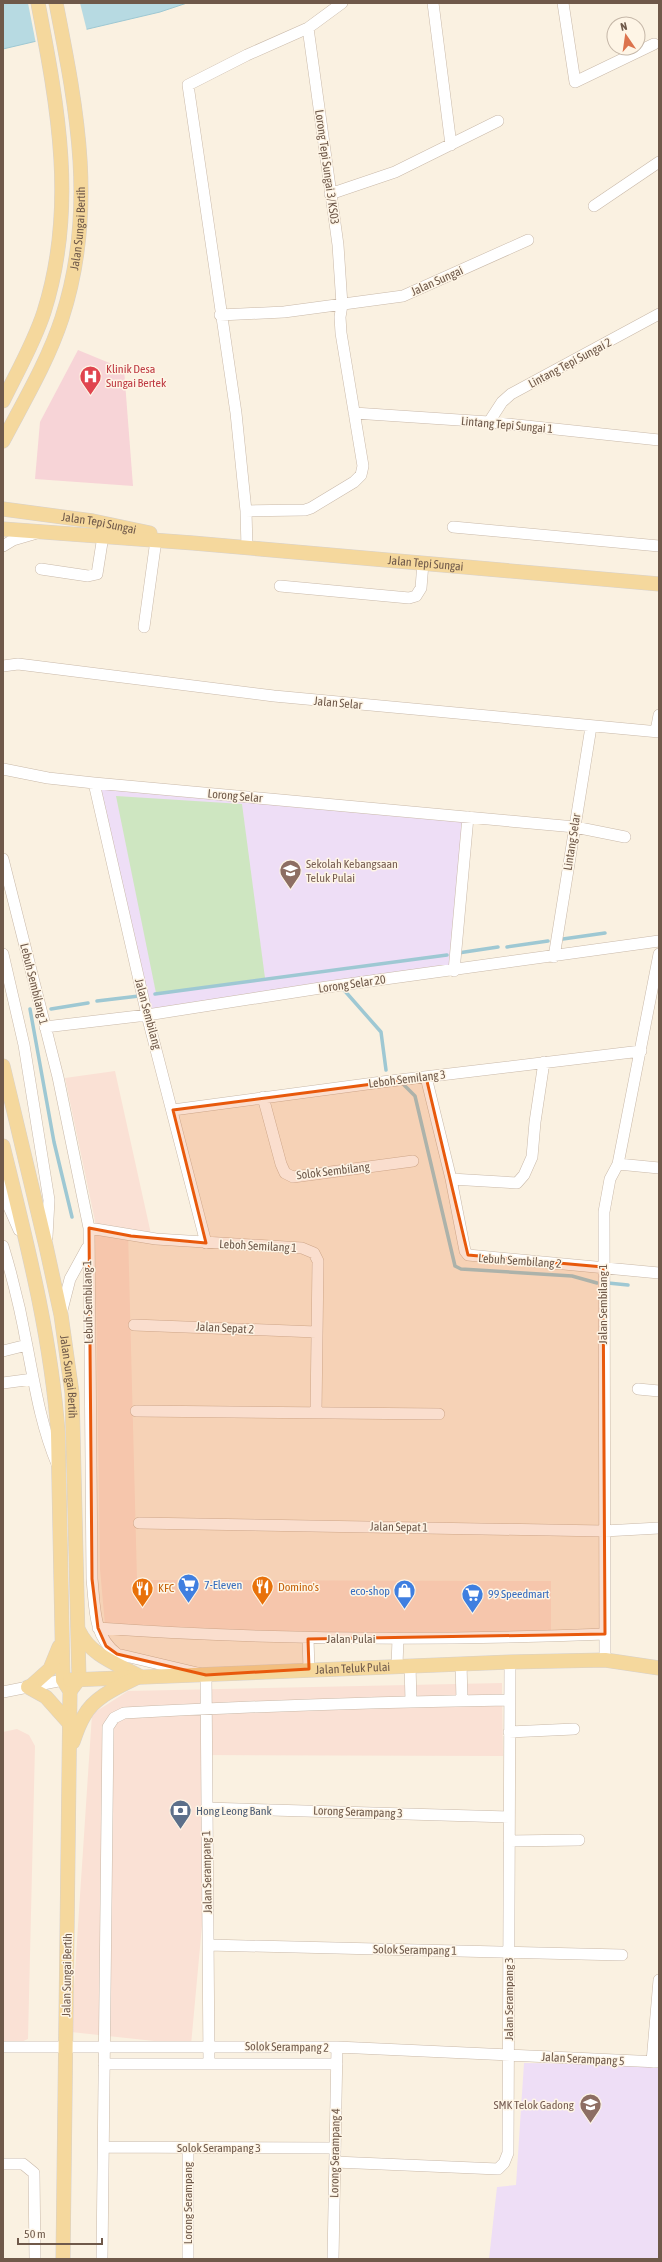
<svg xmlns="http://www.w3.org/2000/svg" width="662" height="2262" font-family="'Asap Condensed',sans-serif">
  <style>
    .commercial { fill: #fae1d5 }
    .education { fill: #eedef6 }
    .medical { fill: #f7d4d7 }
    .green { fill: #cee6c1 }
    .water { fill: #b7dae2; stroke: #9ec8d3 }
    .pier { fill: #faf1e1 }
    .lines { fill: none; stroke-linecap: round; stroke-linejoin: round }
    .stream { stroke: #9ec8d3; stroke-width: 3.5 }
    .minor-casing { stroke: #c9b9a9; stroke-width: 12 }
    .major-casing { stroke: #d7d1cc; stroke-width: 15 }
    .minor { stroke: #fff; stroke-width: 11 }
    .major { stroke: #f5d89d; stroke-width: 14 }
    .marked { fill: #e8590c; fill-opacity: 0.2; stroke: #e8590c; stroke-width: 3; stroke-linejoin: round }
    .labels { text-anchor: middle; stroke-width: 3; stroke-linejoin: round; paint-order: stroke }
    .street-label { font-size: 12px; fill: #6f594a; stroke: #fef5e6 }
    .health-label { font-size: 12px; fill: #be3a42; stroke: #fef5e6; text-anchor: start }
    .education-label { font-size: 12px; fill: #785e54; stroke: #fef5e6; text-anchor: start }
    .shop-label { font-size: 12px; fill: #366cbe; stroke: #fef5e6; text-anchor: start }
    .food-label { font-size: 12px; fill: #c56008; stroke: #fef5e6; text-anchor: start }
    .service-label { font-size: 12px; fill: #4e5e75; stroke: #fef5e6; text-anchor: start }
  </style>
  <rect width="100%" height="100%" fill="#faf1e1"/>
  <!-- commercial -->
  <path class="commercial" d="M115,1071L151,1234L128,1231L137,1580L551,1581V1633L305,1635L105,1625L100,1569L95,1221L65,1078Z
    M502,1683L503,1756L203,1755L204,1904L191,2045L71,2032L92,1714L128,1691Z
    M17,1729L29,1735L35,1746L28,2039L21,2042H3V1732Z"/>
  <!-- education -->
  <path class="education" d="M99,782L466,816L452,967L150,1012Z
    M524,2063L659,2065V2259H489L497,2187L516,2185Z"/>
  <!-- medical -->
  <path class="medical" d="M78,350L124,369L133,486L35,479L40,422Z"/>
  <!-- green -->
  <path class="green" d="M116,796L242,804L265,978L156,993Z"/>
  <!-- water -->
  <path class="water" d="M3,3H187L160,12L3,49Z"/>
  <!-- pier -->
  <path class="pier" d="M28,3H80L87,31L36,44Z"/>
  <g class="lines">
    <!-- stream -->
    <path class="stream" d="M563,939L605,933
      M507,947L548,941
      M458,953L498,947
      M344,990L381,1032L386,1070
      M155,994L447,955
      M97,1001L139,996
      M30,1009L54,1142L72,1217
      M51,1009L88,1003
      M404,1085L415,1096L455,1266L461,1269L572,1276L597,1283
      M608,1283L628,1285"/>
    <defs>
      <path id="minor" d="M433,3L451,145
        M563,3L575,82L654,44
        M330,194L395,172L498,121
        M594,206L659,162
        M220,315L284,312L403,296L528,240
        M354,413L489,422L659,440
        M489,422L502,402L511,394L659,314
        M246,511L305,510L311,508L354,482L361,475L363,466L341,333L340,317L342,305L338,245L308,28
        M453,527L659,546
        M3,546L13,540L37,533
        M247,548L246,511L236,413L188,85L247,55L308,28L342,3
        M41,569L88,576L97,574L103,536
        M280,586L409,598L416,596L421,588L423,563
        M144,627L156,540
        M3,666L18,664L274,696L659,732
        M656,731L659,715
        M3,769L48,778L94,783L575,827L625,837
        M94,783L147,1015L206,1243
        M3,859L58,1077L89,1228L92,1579C95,1607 93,1636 117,1654L206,1675L209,2064
        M3,954L24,1045L49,1200L47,1237
        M554,957L591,727
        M454,971L468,817
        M45,1027L147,1015L327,987L659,941
        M426,1077L451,1179L465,1251L468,1255L659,1273
        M263,1097L281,1164L285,1173L293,1177L413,1161
        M173,1110L382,1082L641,1051
        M618,1164L659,1168
        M451,1179L517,1183L524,1175L532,1157L535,1122L544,1062
        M3,1184L9,1207L19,1230
        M89,1228L156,1239L302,1248L314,1253L318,1261L316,1413
        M3,1246C13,1279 21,1312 27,1346C35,1387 41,1426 57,1464
        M61,1314L70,1279L87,1248
        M134,1325L316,1332
        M3,1351L27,1345
        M3,1383L33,1379
        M638,1389L659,1391
        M136,1411L439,1414
        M139,1523L604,1531L659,1528
        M98,1628C267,1640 435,1641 605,1634
        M308,1639L309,1669
        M605,1660L604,1212L610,1179L618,1164L659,954
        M461,1663L462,1700
        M397,1665L398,1639
        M410,1665L411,1701
        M3,1692L63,1680
        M509,1732L574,1729
        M206,1808L509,1817
        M509,1841L579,1840
        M208,1945L622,1955
        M3,2047H337L659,2062
        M652,2062L659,1980
        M104,2064H337
        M104,2147L335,2148
        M335,2162L498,2169L504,2163L508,2153L510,1662
        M3,2164H23L34,2173L35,2259
        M102,2259L108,1727L114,1718L124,1713C252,1706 381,1702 509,1700
        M188,2259V2147
        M333,2259L337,2047"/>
      <g id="major">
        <path d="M3,401C17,372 34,343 44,312C77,208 58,108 38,3"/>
        <path id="s1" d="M3,441C24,401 48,361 62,318C97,210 77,110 56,3"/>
        <path id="s2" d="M3,509L93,521L150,533"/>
        <path id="s3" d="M3,529L193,543L659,584"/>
        <path id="s4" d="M3,1066L46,1246L61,1315L72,1393L79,1679L70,1691"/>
        <path d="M3,1146C26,1240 51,1335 58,1433L63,1680L70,1691L63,2259"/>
        <path d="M79,1631C90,1655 117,1664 139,1676"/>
        <path id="s5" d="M70,1680L510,1662L605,1660L659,1668"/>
        <path d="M31,1686L50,1669L59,1647"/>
        <path d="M28,1687L46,1697L70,1724"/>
        <path d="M73,1742C76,1733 79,1724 84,1716C94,1697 118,1687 136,1678"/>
      </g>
    </defs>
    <!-- minor casing -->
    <use href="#minor" class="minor-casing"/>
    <!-- major casing -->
    <use href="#major" class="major-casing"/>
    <!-- minor -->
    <use href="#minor" class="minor"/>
    <!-- major -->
    <use href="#major" class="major"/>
  </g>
  <!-- marked area -->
  <path class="marked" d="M426,1077L468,1255L603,1267L605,1634L308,1639L309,1669L206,1675L117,1654L106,1646L98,1628L92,1579L89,1228L131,1236L206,1243L173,1110Z"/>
  <!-- icons -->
  <defs>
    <symbol id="hospital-pin" viewBox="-11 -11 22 30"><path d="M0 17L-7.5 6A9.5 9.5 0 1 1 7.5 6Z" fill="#e0444e" stroke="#fef5e6"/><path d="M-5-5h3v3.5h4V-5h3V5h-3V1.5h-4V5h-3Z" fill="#fff"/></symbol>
    <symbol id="school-pin" viewBox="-11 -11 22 30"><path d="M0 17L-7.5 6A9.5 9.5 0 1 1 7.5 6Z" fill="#8d6e63" stroke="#fef5e6"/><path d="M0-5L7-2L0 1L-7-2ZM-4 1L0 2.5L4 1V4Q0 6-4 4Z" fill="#fff"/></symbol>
    <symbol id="supermarket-pin" viewBox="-11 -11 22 30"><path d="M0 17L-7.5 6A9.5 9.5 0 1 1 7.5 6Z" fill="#3f7fe0" stroke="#fef5e6"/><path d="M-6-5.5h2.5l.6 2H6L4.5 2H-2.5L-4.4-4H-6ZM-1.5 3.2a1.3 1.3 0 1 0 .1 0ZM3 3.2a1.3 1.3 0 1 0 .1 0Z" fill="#fff"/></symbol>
    <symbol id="restaurant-pin" viewBox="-11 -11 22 30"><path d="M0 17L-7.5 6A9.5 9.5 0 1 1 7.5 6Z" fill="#e8710a" stroke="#fef5e6"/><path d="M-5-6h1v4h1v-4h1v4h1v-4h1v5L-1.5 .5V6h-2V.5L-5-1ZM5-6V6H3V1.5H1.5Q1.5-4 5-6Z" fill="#fff"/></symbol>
    <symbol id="shop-pin" viewBox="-11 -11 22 30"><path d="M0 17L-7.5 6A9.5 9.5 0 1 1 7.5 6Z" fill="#3f7fe0" stroke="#fef5e6"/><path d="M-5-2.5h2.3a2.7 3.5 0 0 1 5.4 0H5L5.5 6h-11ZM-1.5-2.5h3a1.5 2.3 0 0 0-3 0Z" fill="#fff"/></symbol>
    <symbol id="bank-pin" viewBox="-11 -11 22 30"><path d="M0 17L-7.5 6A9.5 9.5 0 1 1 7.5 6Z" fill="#5c6f8a" stroke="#fef5e6"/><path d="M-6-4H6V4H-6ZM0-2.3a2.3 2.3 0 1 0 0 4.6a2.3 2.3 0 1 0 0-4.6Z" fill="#fff"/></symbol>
  </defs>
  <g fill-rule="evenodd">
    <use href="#hospital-pin" x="78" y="364" width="25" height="34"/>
    <use href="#school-pin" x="278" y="858" width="25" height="34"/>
    <use href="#supermarket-pin" x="176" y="1572" width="25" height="34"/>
    <use href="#restaurant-pin" x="250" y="1574" width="25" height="34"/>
    <use href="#restaurant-pin" x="130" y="1576" width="25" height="34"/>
    <use href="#shop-pin" x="392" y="1578" width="25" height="34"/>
    <use href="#supermarket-pin" x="460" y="1582" width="25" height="34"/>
    <use href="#bank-pin" x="168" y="1798" width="25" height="34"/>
    <use href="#school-pin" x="578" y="2092" width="25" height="34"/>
  </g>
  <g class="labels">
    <!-- street labels -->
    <g class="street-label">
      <text transform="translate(327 167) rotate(82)" y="4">Lorong Tepi Sungai 3/KS03</text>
      <text dy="4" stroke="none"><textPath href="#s1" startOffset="228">Jalan Sungai Bertih</textPath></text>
      <text transform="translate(437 281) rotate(-24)" y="4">Jalan Sungai</text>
      <text transform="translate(570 363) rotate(-28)" y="4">Lintang Tepi Sungai 2</text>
      <text transform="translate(507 425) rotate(5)" y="4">Lintang Tepi Sungai 1</text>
      <text dy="4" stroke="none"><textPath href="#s2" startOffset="97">Jalan Tepi Sungai</textPath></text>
      <text dy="4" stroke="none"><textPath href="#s3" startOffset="424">Jalan Tepi Sungai</textPath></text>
      <text transform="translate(338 703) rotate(5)" y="4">Jalan Selar</text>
      <text transform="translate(235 796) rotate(5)" y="4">Lorong Selar</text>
      <text transform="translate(572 842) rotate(-81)" y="4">Lintang Selar</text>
      <text transform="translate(34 984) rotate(76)" y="4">Lebuh Sembilang 1</text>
      <text transform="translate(352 984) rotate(-8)" y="4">Lorong Selar 20</text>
      <text transform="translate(148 1014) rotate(75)" y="4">Jalan Sembilang</text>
      <text transform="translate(407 1079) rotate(-7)" y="4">Leboh Semilang 3</text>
      <text transform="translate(333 1171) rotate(-7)" y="4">Solok Sembilang</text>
      <text transform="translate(258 1246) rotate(3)" y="4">Leboh Semilang 1</text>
      <text transform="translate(520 1261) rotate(4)" y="4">Lebuh Sembilang 2</text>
      <text transform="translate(88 1302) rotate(-91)" y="4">Lebuh Sembilang 1</text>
      <text transform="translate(603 1304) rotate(-90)" y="4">Jalan Sembilang 1</text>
      <text transform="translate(225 1328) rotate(3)" y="4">Jalan Sepat 2</text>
      <text dy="4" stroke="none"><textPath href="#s4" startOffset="318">Jalan Sungai Bertih</textPath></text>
      <text transform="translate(399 1527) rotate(1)" y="4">Jalan Sepat 1</text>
      <text x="351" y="1643">Jalan Pulai</text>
      <text dy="4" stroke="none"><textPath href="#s5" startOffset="283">Jalan Teluk Pulai</textPath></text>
      <text transform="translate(358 1812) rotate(2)" y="4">Lorong Serampang 3</text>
      <text transform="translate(207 1872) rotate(-91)" y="4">Jalan Serampang 1</text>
      <text transform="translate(415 1950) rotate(1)" y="4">Solok Serampang 1</text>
      <text transform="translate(67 1975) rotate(-89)" y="4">Jalan Sungai Bertih</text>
      <text transform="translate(509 1999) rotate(-90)" y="4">Jalan Serampang 3</text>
      <text transform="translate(287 2047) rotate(1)" y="4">Solok Serampang 2</text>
      <text transform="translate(583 2059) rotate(3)" y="4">Jalan Serampang 5</text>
      <text x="219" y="2152">Solok Serampang 3</text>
      <text transform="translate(335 2153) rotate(-89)" y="4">Lorong Serampang 4</text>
      <text transform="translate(188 2203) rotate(-90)" y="4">Lorong Serampang</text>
    </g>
    <!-- health labels -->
    <g class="health-label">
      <text x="106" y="373">Klinik Desa<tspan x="106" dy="14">Sungai Bertek</tspan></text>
    </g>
    <!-- education labels -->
    <g class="education-label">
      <text x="306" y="868">Sekolah Kebangsaan<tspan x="306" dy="14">Teluk Pulai</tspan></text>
      <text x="574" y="2109" text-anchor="end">SMK Telok Gadong</text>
    </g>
    <!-- shop labels -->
    <g class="shop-label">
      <text x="204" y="1589">7-Eleven</text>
      <text x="390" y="1595" text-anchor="end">eco-shop</text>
      <text x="488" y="1598">99 Speedmart</text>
    </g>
    <!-- food labels -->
    <g class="food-label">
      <text x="278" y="1591">Domino's</text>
      <text x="158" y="1592">KFC</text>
    </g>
    <!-- service labels -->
    <g class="service-label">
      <text x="196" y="1815">Hong Leong Bank</text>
    </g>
  </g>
  <!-- border -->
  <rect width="662" height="2262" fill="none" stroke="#6f594a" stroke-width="8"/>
  <!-- north arrow -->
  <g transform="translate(626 36) rotate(347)"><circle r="19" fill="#fef5e6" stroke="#c5b7a8"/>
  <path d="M0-3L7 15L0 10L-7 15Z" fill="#dc734d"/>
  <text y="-6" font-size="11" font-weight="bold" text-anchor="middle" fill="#6f594a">N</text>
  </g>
  <!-- scale -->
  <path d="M18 2238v6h84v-6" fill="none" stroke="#6f594a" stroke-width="2"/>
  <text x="24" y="2238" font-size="12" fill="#6f594a" stroke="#fef5e6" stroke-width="3" paint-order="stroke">50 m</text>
</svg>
